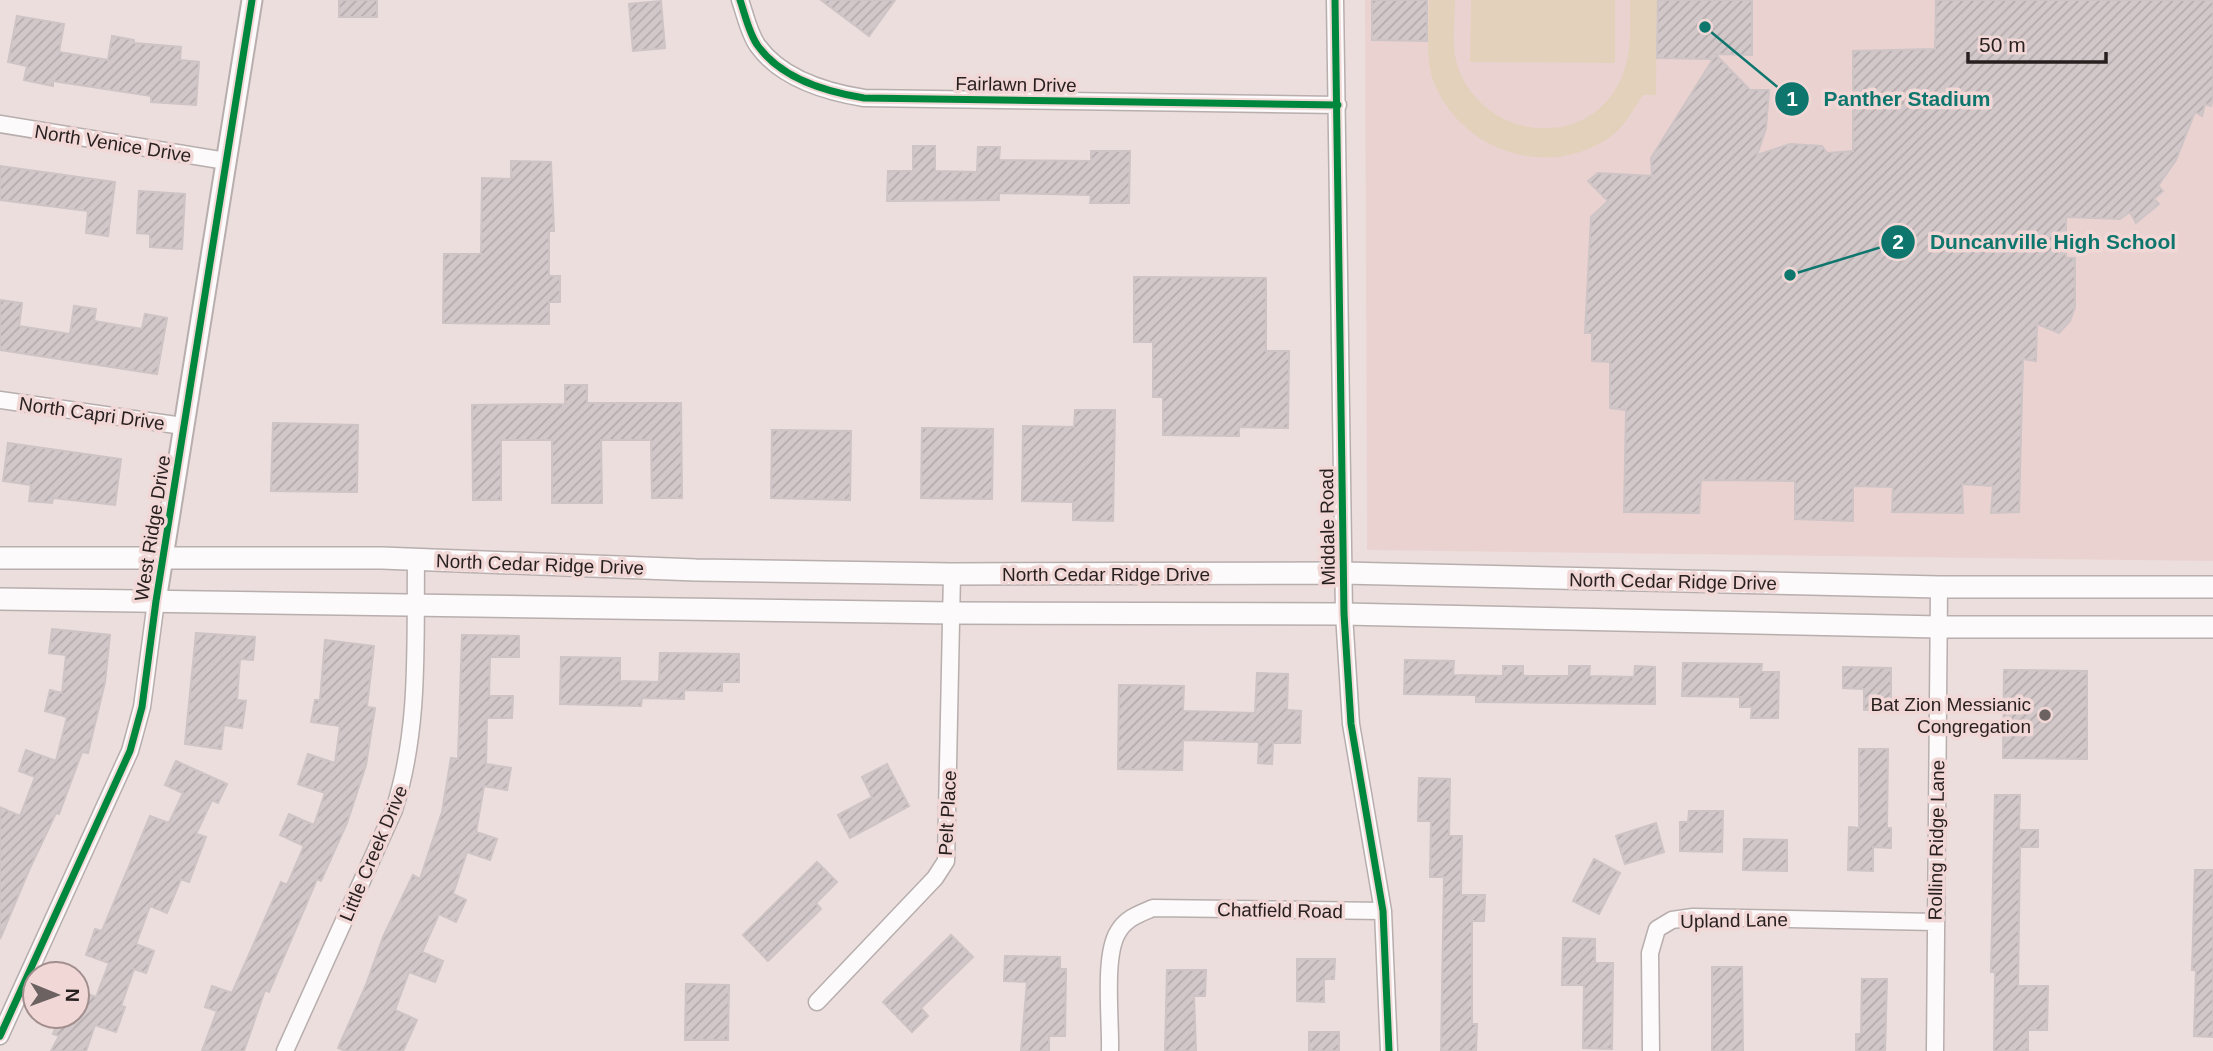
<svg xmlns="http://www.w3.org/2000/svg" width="2213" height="1051" font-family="Helvetica,sans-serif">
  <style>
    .built { fill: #ead2d1 }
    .grass { fill: #e3d1bb }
    .building { fill: url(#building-hatch); stroke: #cec4c5; stroke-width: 2 }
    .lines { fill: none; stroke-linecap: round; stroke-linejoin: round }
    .minor-casing { stroke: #b8aeae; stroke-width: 19 }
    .tertiary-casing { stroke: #b8aeae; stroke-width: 23 }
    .secondary-casing { stroke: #b8aeae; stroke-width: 24 }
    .minor { stroke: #fcfafa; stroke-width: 16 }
    .tertiary { stroke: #fcfafa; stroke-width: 19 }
    .secondary { stroke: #fcfafa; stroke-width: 21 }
    .cycleway-casing { stroke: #f1d8d7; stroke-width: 11 }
    .cycleway { stroke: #00873e; stroke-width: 7 }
    .poi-dot { fill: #6c6262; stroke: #f1d8d7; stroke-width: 2.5 }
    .labels { text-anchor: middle; stroke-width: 7; stroke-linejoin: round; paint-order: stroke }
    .street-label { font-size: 19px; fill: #281f1f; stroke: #f1d8d7 }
    .poi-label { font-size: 19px; fill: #281f1f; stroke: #f1d8d7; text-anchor: end }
    .leader { fill: none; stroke: #0f766e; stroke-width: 2.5 }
    .callout-dot { fill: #0f766e; stroke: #f1d8d7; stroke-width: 2.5 }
    .mark-label { font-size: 21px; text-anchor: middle; font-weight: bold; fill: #fff }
    .callout-label { font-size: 21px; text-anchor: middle; font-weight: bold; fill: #0f766e; stroke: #f1d8d7; stroke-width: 7; stroke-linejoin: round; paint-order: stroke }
  </style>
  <defs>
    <pattern id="building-hatch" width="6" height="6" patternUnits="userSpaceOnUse" patternTransform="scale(1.75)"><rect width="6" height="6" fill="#d2c8ca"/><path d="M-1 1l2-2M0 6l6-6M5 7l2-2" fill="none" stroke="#b4abad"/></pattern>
  </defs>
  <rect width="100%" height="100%" fill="#ebdedd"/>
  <!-- built -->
  <path class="built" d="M1365,0H2213V561L1367,550Z"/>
  <!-- grass -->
  <path class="grass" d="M1429,0H1455C1455,20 1451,44 1457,64C1480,139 1587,154 1621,79C1632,54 1630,27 1630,0H1657L1656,95H1643C1634,108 1626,124 1614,134C1554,181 1464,154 1435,85C1424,59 1429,27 1429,0Z
    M1471,0H1615V63L1470,62Z"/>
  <!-- building -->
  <path class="building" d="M339,0H377V17H339Z
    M821,0H895L869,36Z
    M1372,0H1427V41L1372,40Z
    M1658,0H1752V55L1715,54L1750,90H1769L1766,128L1757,155L1790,144L1822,146L1827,153L1853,151V51L1935,49L1936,0H2213V97L2211,106L2205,104L2202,116L2195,112L2176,160L2158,186L2163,191L2154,199L2159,204L2136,223L2130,212L2120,219L2066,217V258H2075V307L2070,321L2059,333L2037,324L2036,361L2023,359L2019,512L1991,513L1993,486L1962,484L1963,513L1892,512L1893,487L1853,486V521L1795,519V481L1701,480L1699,513L1624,512L1626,410L1610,408V362L1592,361V333H1585L1591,217L1608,201L1588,181L1598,173L1652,176L1651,158L1713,59L1657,58Z
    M661,1L665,48L633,51L629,4Z
    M17,16L64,24L59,52L108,60L112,36L134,40V43L181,47L180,60L199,62L196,105L151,102V96L53,81V86L24,80L27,66L8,62Z
    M913,146H935V171L977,172L978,147H1000L999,160L1091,161V151H1130L1129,203H1090L1091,195L999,193V200L887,201L888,171H913Z
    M511,161L551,162L554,231H549V276H560V302H549V324L443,323L444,254H481L482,178L511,179Z
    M0,166L115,182L108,236L86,233L88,211L0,200Z
    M139,191L185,194L182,249L150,247V234L137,233Z
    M1134,277L1266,278V351H1289L1288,428L1239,427V436L1163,435V397H1153V342H1134Z
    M0,300L22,303L19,326L70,334L74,306L96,309L94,321L142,329L145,314L167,318L157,374L0,350Z
    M565,385H587V403H681L682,498H652L651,440H601L602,503H552V440H501V500H473L472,405L565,404Z
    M1075,410H1115L1113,521L1073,520V502L1022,501L1023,426L1074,427Z
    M273,423L358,425L357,492L271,491Z
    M922,428L993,429L992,499L921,498Z
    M772,430L851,431L850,500L771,498Z
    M8,443L121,459L115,505L53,498L52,503L29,501L31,485L3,481Z
    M52,629L110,635L105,682L88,753L82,752L59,814L56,813L29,870L0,939V807L20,816L35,777L19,771L26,750L56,761L67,717L45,711L50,690L62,693L66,655L49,653Z
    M196,633L255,637L253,660L240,659L237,700L246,701L242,728L224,725L221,749L185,744Z
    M462,635L519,636V657H490L489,696H513L512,718H487L486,764L511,768L507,790L484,786L476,832L497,839L490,860L467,852L453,894L466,900L456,922L439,914L422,952L443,961L435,982L409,972L395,1010L417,1020L403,1051H346L338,1048L366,985L383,937L413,875L420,879L442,812L451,758L458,759Z
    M325,640L374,646L367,707L375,708L366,765L347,823L321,881L317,879L269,992L265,990L244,1051H202L217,1011L205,1007L212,986L232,993L281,882L287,885L304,846L280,835L289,814L314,825L325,793L298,784L308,754L335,763L340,726L311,722L315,700H320Z
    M660,653L739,654V682H722V691L684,690V699L642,698L641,706L560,704L561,657L620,658V681L659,682Z
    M1405,660L1454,661L1453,675L1503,676V666H1523V676H1569V666H1590L1589,676L1634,677L1635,666L1655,667V704L1476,702V695L1404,694Z
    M1683,663L1762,664L1761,672H1779L1778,718H1751L1752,707H1740V697L1682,696Z
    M1843,667L1891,668V710H1864V689L1843,688Z
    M2004,670L2087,671V759L2003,758Z
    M1257,673L1288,674L1287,710L1301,711L1300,743H1273L1272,764L1258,763L1259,742L1183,740L1182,770L1118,769L1119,685L1184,686L1183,711L1255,713Z
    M1859,749H1888L1887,828H1891V848L1873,847V871L1848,870L1849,827L1859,828Z
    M176,761L227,784L218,803L212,800L196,834L206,837L189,882L181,879L167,913L150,906L136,944L154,951L146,973L134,969L121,1006L125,1007L116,1032L95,1025L86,1051H51L59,1036L53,1034L60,1016H77V990L96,997L109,963L86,955L95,929L102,931L150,816L169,823L183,793L165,785Z
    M887,764L909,806L850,838L838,815L872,797L862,777Z
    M1419,778L1450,779L1449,836H1462L1461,895H1485L1484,921H1472V1024H1477L1476,1051H1441L1444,877H1430L1431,821H1418Z
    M1995,795H2020L2019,830H2038V847H2020L2018,986H2048L2047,1030H2028V1051H1994L1995,972H1991Z
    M1689,811H1723L1722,852L1680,851V822H1688Z
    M1656,823L1664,852L1625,864L1616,836Z
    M1744,839L1787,840V871L1743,870Z
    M1594,859L1620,873L1599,914L1573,901Z
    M817,862L837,882L816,903L821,909L768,961L743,935Z
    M2195,870H2213V1037L2194,1036L2196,970H2192Z
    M951,935L973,957L921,1008L928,1016L912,1032L883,1002Z
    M1563,938L1595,939V963H1613L1612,1049L1583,1048L1584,985H1562Z
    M1005,956L1060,957V969H1066L1065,1036H1049V1051H1021L1027,982L1004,981Z
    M1297,959H1335L1334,979H1324V1002L1297,1001Z
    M1712,967H1742L1743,1051H1712Z
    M1167,970H1206L1205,996H1194L1196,1051H1165Z
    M1862,979H1887L1885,1051H1856V1034H1861Z
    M686,984L729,985L728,1040H685Z
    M1309,1032H1339V1051H1309Z"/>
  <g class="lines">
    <defs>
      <path id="minor" d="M740,0C745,14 749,34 758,46C781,78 827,92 864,98L1338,105
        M1335,0L1344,614L1351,724L1383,911L1389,1051
        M0,124L226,161
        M0,400L183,426
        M817,1002L935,878L946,861L952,574
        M0,1036L130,751L142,707L156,601
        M285,1051L394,810C420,729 415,644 416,560
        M1110,1051C1111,1021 1103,956 1118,932C1126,918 1139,914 1153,908L1383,911
        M1651,1051L1650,953L1657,929L1672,920L1693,917L1935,922
        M1935,1051L1939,587"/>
      <path id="tertiary" d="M156,601L252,0"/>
      <path id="secondary" d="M0,558H382L696,570L952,574L1343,573L1939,587H2213
        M0,599L952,613L1344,614L1939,627H2213"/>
    </defs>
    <!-- minor casing -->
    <use href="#minor" class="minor-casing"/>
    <!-- tertiary casing -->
    <use href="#tertiary" class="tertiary-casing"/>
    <!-- secondary casing -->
    <use href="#secondary" class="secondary-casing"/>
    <!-- minor -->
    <use href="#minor" class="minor"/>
    <!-- tertiary -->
    <use href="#tertiary" class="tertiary"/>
    <!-- secondary -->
    <use href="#secondary" class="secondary"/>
    <defs>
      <path id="cycleway" d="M740,0C745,14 749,34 758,46C781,78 827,92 864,98L1338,105
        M1335,0L1344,614L1351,724L1383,911L1389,1051
        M0,1036L130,751L142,707L156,601L252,0"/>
    </defs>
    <!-- cycleway casing -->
    <use href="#cycleway" class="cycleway-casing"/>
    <!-- cycleway -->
    <use href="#cycleway" class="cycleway"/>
  </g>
  <!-- markers -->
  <circle class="poi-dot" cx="2045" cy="715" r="7"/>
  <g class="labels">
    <!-- street labels -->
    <g class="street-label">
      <text transform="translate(1016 84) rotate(1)" y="7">Fairlawn Drive</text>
      <text transform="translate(113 143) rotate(9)" y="7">North Venice Drive</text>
      <text transform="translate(92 413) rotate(8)" y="7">North Capri Drive</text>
      <text transform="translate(1327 527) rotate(-91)" y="7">Middale Road</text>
      <text transform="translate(152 528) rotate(-81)" y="7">West Ridge Drive</text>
      <text transform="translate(540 564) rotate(2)" y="7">North Cedar Ridge Drive</text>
      <text x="1106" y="581">North Cedar Ridge Drive</text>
      <text transform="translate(1673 581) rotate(1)" y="7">North Cedar Ridge Drive</text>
      <text transform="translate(947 813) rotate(-87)" y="7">Pelt Place</text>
      <text transform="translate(1936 840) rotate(-89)" y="7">Rolling Ridge Lane</text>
      <text transform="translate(373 853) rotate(-67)" y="7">Little Creek Drive</text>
      <text transform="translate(1280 910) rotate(1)" y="7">Chatfield Road</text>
      <text transform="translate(1734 920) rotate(-1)" y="7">Upland Lane</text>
    </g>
    <!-- poi labels -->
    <g class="poi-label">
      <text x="2031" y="711">Bat Zion Messianic<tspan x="2031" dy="22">Congregation</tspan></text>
    </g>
  </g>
  <!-- callouts -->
  <path class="leader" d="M1705 27L1792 99M1790 275L1898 242"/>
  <g class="callout-dot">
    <circle cx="1705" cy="27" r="7"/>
    <circle cx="1790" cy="275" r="7"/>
    <circle cx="1792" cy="99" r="18"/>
    <circle cx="1898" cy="242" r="18"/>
  </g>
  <g class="mark-label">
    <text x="1792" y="106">1</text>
    <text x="1898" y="249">2</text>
  </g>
  <g class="callout-label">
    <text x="1907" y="106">Panther Stadium</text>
    <text x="2053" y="249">Duncanville High School</text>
  </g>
  <!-- north arrow -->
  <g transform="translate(56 995) rotate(91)"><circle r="33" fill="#f1d8d7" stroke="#a18e8d" stroke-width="2"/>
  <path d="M0-5L12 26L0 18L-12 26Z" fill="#6c6262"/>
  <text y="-10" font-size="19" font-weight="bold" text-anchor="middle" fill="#281f1f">N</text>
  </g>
  <!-- scale -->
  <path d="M1968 52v10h138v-10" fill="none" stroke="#281f1f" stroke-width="3.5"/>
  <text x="1979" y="52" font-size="21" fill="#281f1f" stroke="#f1d8d7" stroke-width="5" paint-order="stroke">50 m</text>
</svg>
